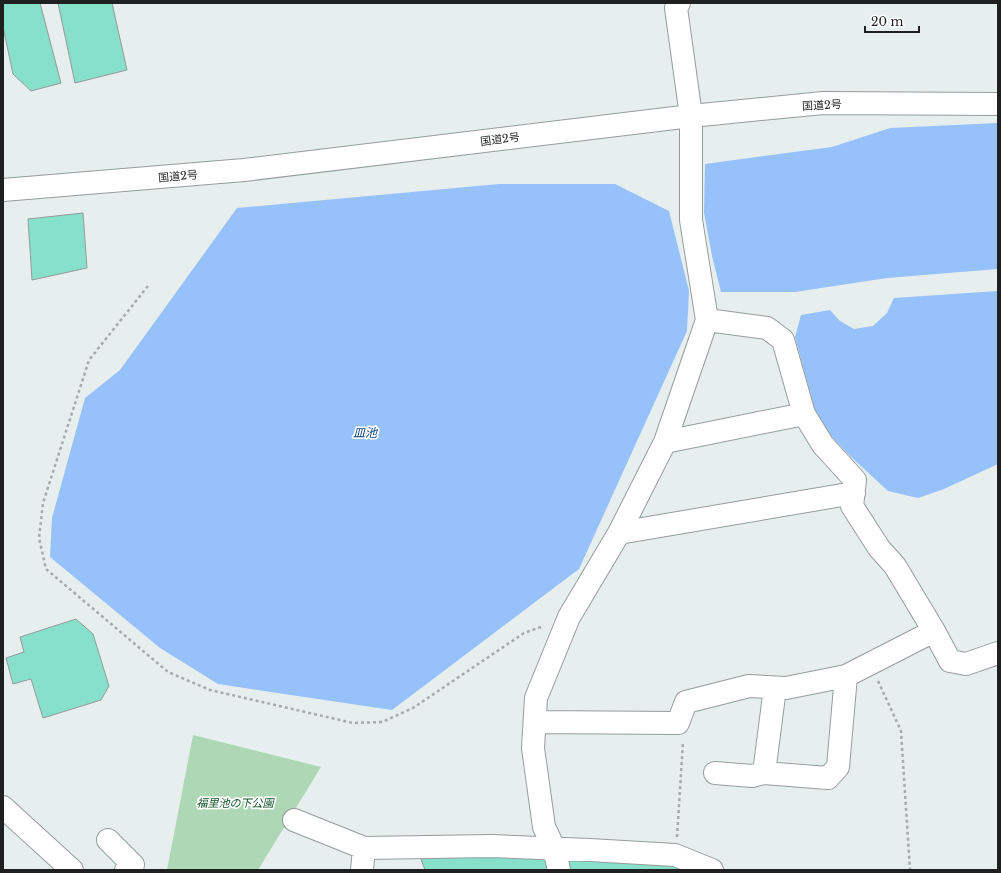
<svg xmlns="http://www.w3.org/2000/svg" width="1001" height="873" font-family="'Libre Baskerville','Noto Sans JP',serif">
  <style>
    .green { fill: #aed8b5 }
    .water { fill: #97c1fa }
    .building { fill: #86e0ca; stroke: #959a99 }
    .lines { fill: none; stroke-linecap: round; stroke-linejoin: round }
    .minor-casing { stroke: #969c9c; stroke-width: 24 }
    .highway-casing { stroke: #969c9c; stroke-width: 24 }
    .path { stroke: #a5abab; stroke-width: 2.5; stroke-dasharray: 3 3; stroke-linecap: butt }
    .minor { stroke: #fff; stroke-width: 22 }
    .highway { stroke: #fff; stroke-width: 22 }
    .labels { text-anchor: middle; stroke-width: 3.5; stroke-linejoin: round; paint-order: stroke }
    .street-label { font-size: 11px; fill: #1f2121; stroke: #fff }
    .park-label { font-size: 11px; font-style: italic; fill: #115428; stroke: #fff }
    .water-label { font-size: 12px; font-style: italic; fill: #0a4485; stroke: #fff }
  </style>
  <rect width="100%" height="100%" fill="#e7eeee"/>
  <!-- green -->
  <path class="green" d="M193,735L321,767L258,870H167Z"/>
  <!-- water -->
  <path class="water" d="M998,123V269L887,278L795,292H721L712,256L704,213L705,164L832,147L890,128Z
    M499,184H615L669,211L689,291L687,331L579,569L392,710L218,684L160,648L50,557L52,518L85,398L120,370L237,208Z
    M998,291V464L944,489L918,498L888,491L849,455L818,422L795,337L801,315L830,310L840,321L854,329L873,326L887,313L894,298Z"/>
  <!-- building -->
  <path class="building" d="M3,3H40L61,83L31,91L13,74L3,27Z
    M58,3H112L127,70L75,83Z
    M83,213L87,268L32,280L28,219Z
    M76,619L93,634L109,686L101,700L43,718L31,679L13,684L6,658L24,652L20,637Z
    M419,854H548L552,870H425Z
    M564,855L672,860L697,870H567Z"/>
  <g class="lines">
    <defs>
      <path id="minor" d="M707,320L767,328L783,340L804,414L823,445L855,480L852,506L879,548L895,566L934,631L950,661L966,664L998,653
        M665,442L804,414
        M619,533L854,493
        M775,688L764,773L828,778L838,767L846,676
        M535,722L678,723L686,702L749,686L786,688L846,676L934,631
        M715,773L752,776L764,773
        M3,807L72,870
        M294,820L364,848L492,846L590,850L675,855L712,870
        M108,840L133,865L126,870
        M362,870L364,848
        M559,870L554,848L544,827L533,748L536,698L569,617L619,533L665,442L707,320L691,220V116L676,8L679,3"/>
      <path id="highway" d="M3,190L244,170L691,116L823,103L998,104"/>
    </defs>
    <!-- minor casing -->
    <use href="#minor" class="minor-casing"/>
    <!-- highway casing -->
    <use href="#highway" class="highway-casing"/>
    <!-- path -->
    <path class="path" d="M148,286L89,360L43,503L39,538L46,569L168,672L210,690L353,723L382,722L413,708L524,633L544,626
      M878,681L901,731L910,870
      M677,837L683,742"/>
    <!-- minor -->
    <use href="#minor" class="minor"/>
    <!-- highway -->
    <use href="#highway" class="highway"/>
  </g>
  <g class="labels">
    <!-- street labels -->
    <g class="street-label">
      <text transform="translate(822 105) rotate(-3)" y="4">国道2号</text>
      <text transform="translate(500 139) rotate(-7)" y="4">国道2号</text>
      <text transform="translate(178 176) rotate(-5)" y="4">国道2号</text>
    </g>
    <!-- park labels -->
    <g class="park-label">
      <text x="235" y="807">福里池の下公園</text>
    </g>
    <!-- water labels -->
    <g class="water-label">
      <text x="365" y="437">皿池</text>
    </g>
  </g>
  <!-- border -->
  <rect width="1001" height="873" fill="none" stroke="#1f2121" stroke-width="8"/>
  <!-- scale -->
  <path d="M865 26v6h54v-6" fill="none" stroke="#1f2121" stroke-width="2"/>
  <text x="871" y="26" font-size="12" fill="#1f2121" stroke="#ffffff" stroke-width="3" paint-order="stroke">20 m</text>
</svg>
